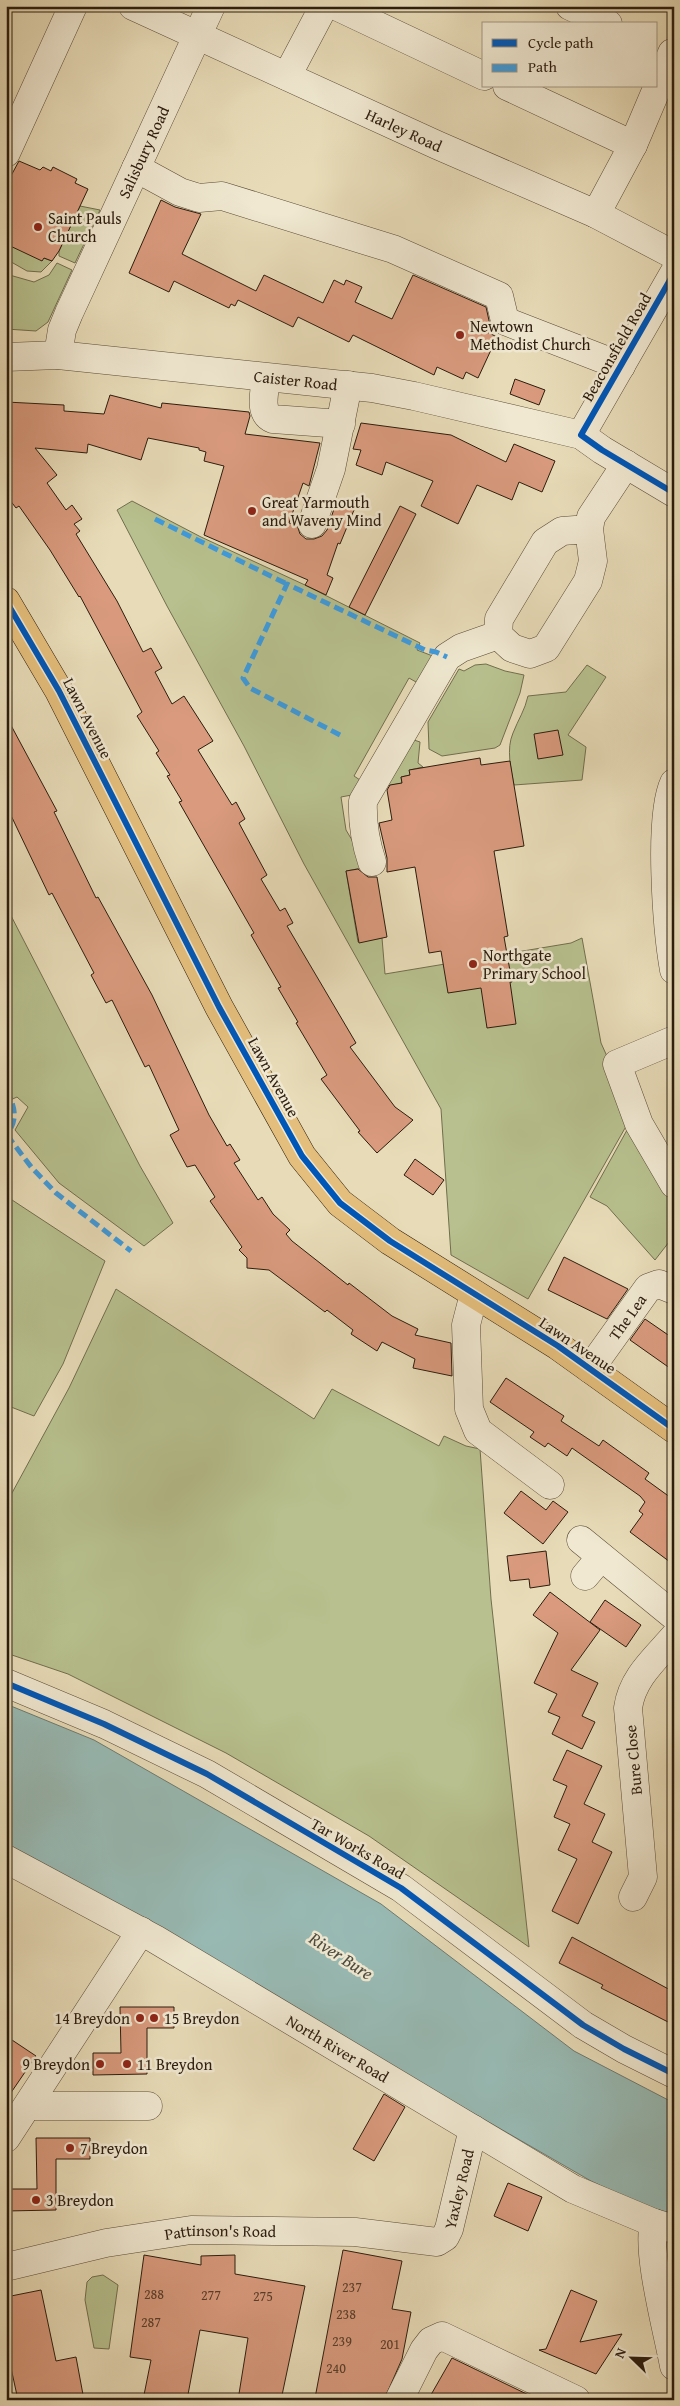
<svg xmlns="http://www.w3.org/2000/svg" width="680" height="2406" font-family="'Gentium Book Plus',serif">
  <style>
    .green { fill: #b7c08e; stroke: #716e4e }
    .water { fill: #98bab4; stroke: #6c7b72 }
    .building { fill: #d99a7d; stroke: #2b1c0e }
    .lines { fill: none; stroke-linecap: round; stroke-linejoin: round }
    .minor-casing { stroke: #5a4c38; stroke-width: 29 }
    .major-casing { stroke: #2b1c0e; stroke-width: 29 }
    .minor { stroke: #f0e8d1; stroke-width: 28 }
    .major { stroke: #e4be7c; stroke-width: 28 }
    .quiet { stroke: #3d9bde; stroke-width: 5; stroke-dasharray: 10 5; stroke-linecap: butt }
    .cycleway-casing { stroke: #f0e8d1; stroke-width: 9 }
    .cycleway { stroke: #0057b8; stroke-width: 6 }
    .poi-dot { fill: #8f2418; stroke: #f0e8d1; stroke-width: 2 }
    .labels { text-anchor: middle; stroke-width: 5; stroke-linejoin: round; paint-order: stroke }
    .number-label { font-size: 14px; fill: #563c2a }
    .street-label { font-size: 16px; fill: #2b1c0e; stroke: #f0e8d1 }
    .poi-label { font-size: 16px; fill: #2b1c0e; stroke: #f0e8d1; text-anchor: start }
    .water-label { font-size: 18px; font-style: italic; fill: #4c4b40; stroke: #f0e8d1 }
  </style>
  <rect width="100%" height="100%" fill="#e8dcb8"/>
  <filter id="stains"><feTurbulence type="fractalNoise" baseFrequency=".004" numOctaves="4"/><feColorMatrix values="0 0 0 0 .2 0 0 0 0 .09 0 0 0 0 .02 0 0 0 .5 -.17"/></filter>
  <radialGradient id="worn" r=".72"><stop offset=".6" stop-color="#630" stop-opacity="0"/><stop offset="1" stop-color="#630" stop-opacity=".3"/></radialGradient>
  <!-- green -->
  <path class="green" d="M80,206L100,210L75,263L59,256V251Z
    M13,247L52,261L41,272L27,271L6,259L10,249Z
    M57,263L72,270L48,322L36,331L6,329V274L34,282L49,275Z
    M132,501L201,537L305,585L420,643L417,650L438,658L423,686L409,678L354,776L366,784L357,794L341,797L346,830L368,867L346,871L358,942L382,938L385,974L571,943L582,938L601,1043L633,1114L528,1299L451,1255L441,1109L304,864L244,746L167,606L117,510Z
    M486,664L505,671L524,675L520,693L500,745L495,748L442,756L429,749L428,722L459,669L464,671L475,665Z
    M587,665L606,677L568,735L586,747L582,780L514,785C511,769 506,749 513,733C518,720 525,710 528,696L566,692Z
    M414,740L420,742L418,763L423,767L410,770V775L401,777L402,783L387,786Z
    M6,906L140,1166L173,1223L144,1246L59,1183L15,1130L28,1107L17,1097L6,1102Z
    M632,1121L674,1190V1245L669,1242L655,1260L607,1206L590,1197Z
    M6,1196L105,1261L63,1364L34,1416L6,1405Z
    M116,1289L314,1419L332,1389L439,1446L444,1436L466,1446L480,1449L491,1599L529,1947L369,1836L226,1753L68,1674L6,1653V1504L69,1388Z
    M103,2275L118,2285L109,2349L94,2348L85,2300L87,2282L92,2277Z"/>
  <!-- water -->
  <path class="water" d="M6,1704L94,1740L381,1904L574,2051L674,2103V2213L654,2211L591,2181L6,1844Z"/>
  <!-- building -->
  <path class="building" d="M19,161L40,170L43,167L51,171L53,167L77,179L75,183L88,189L59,251L52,261L44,258L42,261L6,244V185Z
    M161,200L175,207L201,214L182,254L256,291L264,275L323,303L334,280L344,285L346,280L362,287L355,302L392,319L413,275L486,307L490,325L487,332L497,337L478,378L466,372L463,379L437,367L434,375L353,335L349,342L298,317L293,327L238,300L235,306L231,304L229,308L174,281L169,292L129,273Z
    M515,379L545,390L539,405L510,394Z
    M110,395L161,408L162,403L249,412L250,416L245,434L320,443L309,486L303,483L289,523L297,525L300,534L306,539H314L322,536L327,530L336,503L354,510L340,544L338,543L327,575L333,578L326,595L305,585L308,580L204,535L224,466L204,461L206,452L199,450V448L148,438L141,460L88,444L87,453L35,448L57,475L47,483L66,510L72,505L82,519L74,524L80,531L76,534L117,601L143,652L151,648L162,668L155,672L172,704L184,696L213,741L198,750L232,805L236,802L245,819L239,823L267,875L261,879L280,911L285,908L293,923L287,926L356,1043L350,1047L395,1107L413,1120L377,1153L358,1132L360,1131L321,1079L327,1075L296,1023L298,1022L278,988L281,987L251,935L254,933L179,802L182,801L167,776L170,775L156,753L159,751L137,716L142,712L80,596L79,597L50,550L19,506L16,508L6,495V402L64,405V411L104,414Z
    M361,423L451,435L506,462L514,444L555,461L542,492L519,482L512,500L477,485L458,524L421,506L433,481L386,462L382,475L356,465L361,450L353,449Z
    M400,506L416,514L365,615L349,607Z
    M6,716L57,811L54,812L56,816L96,898L98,897L152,995L209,1115L227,1146L230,1144L240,1160L234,1163L258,1200L262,1197L273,1214L290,1230L286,1234L292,1241L348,1285L349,1283L392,1316L418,1329L415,1335L451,1343L452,1376L413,1368L415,1359L382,1342L377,1351L351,1334L353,1330L327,1310L325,1312L269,1270L247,1268V1258L239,1250L242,1247L210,1201L215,1197L195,1165L187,1167L170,1135L179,1130L149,1065L145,1067L112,1000L106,1003L91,975L94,973L52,893L49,895L6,805Z
    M558,730L563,755L538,759L534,734Z
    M480,758L481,765L510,761L524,846L494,851L508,936L504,937L512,982H510L516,1024L487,1028L481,988L448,993L441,951L429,953L415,867L387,872V858L379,823L392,820L387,790L390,785L402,783L401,777L410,775L409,770Z
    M358,869L368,877H377L387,937L359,943L346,871Z
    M415,1159L444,1180L433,1195L404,1175Z
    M564,1257L628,1289L607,1319L548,1290Z
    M645,1319L674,1339V1371L630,1340Z
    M506,1378L564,1416L561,1421L599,1446L603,1440L649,1473L645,1479L674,1500V1565L630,1532L643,1514L639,1511L645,1502L640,1496L572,1448L567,1456L548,1443L545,1447L530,1437L534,1432L490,1402Z
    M521,1491L546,1510L553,1501L568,1512L543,1544L504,1513Z
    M546,1551L550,1585L530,1588L529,1579L510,1581L507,1556Z
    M550,1592L600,1630L571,1670L598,1683L582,1716L595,1722L582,1749L552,1734L560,1717L548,1712L557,1694L534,1683L558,1633L533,1615Z
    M605,1600L641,1625L626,1647L590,1622Z
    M567,1750L602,1766L584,1804L605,1814L592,1842L612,1852L578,1924L552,1911L577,1859L558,1850L570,1824L554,1817L567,1786L553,1780Z
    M572,1937L674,1992V2025L601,1988L603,1985L559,1963Z
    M120,2007H174V2028H147V2074L93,2075V2053H121Z
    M6,2036L36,2056L6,2100Z
    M384,2094L405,2107L374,2161L353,2149Z
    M36,2138H90V2159H56V2210L6,2211V2189H37Z
    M508,2183L542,2197L528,2231L494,2216Z
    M343,2250L402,2261L392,2309L411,2312L402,2359L384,2400H329L315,2398Z
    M144,2255L201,2265V2256L235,2255V2274L305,2286L281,2400H238L248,2338L200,2330L187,2400H143L151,2360L130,2357Z
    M41,2290L56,2361L76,2357L84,2400H18L6,2345V2297Z
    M571,2290L597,2301L580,2342L622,2334L596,2374L539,2350L546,2349Z
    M452,2358L539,2400H428Z"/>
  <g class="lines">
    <defs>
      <g id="minor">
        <path id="s1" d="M133,6L437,145L596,214L674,255"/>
        <path d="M336,6L484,76"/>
        <path d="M570,6L608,24"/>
        <path d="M287,76L324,6"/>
        <path d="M507,86L633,145"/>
        <path d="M6,153L73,6"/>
        <path d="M136,168L180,192L199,198L222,196L393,249L499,296L505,321L621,366"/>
        <path d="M596,214L633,145L672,53"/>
        <path id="s2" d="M58,355L62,330L69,313L211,6"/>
        <path id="s3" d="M6,357L58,355L372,388L414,396L581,435L602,450L674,493"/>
        <path d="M266,378C265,391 258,413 273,419L341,424"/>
        <path d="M581,435L674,273"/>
        <path d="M312,524L331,469L348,385"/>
        <path d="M589,529L562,531L545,542L499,619L498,635L512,648L530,654L546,648L588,581L593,561L589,529L591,517L626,464"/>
        <path d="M674,783C658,817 667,930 674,970"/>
        <path d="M372,862C365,841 362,823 363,801L447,657L461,648L498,635"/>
        <path d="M674,1040L617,1064L639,1124L674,1184"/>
        <path d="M474,1294L466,1325L469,1409L478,1431L550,1485"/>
        <path id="s4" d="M590,1369L648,1288L659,1284L674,1290"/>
        <path d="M581,1540L674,1616"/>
        <path d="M585,1576L601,1557"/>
        <path d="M6,1683L104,1724L207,1774L401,1888L583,2025L624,2049L674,2074"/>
        <path id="s5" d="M6,1859L155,1939L573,2189L654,2223L674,2229"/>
        <path d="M633,1897L643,1877L628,1708C632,1678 655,1659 674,1637"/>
        <path d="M28,2106H148"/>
        <path d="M6,2138L141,1931"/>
        <path d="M654,2223C646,2252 668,2333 674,2366"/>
        <path id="s6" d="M6,2267L106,2243L191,2230L355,2232L437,2242L445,2237L449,2229L473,2129"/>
        <path d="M399,2400L424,2350L431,2341L442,2336L576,2400"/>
      </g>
      <path id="major" d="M6,601L59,691L219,1007L302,1156L340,1203L390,1241L558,1346L674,1429"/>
    </defs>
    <!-- minor casing -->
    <use href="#minor" class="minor-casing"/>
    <!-- major casing -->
    <use href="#major" class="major-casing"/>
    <!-- minor -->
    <use href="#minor" class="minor"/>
    <!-- major -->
    <use href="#major" class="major"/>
    <!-- quiet -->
    <path class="quiet" d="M155,519L287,584
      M340,735L250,688L243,678L287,584L425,650L436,652L447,657
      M6,1090C15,1106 19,1120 6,1135
      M7,1135L32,1168L56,1193L131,1251"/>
    <defs>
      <path id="cycleway" d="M674,273L581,435L602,450L674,493
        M6,601L59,691L219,1007L302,1156L340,1203L390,1241L558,1346L674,1429
        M6,1683L104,1724L207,1774L401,1888L583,2025L624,2049L674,2074"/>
    </defs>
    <!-- cycleway casing -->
    <use href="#cycleway" class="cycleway-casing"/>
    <!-- cycleway -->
    <use href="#cycleway" class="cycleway"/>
  </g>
  <!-- markers -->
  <g class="poi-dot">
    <circle cx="38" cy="227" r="5"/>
    <circle cx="460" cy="335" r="5"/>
    <circle cx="252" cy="511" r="5"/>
    <circle cx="473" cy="964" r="5"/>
    <circle cx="140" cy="2018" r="5"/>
    <circle cx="154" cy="2018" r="5"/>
    <circle cx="100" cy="2064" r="5"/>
    <circle cx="127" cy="2064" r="5"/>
    <circle cx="70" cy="2148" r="5"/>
    <circle cx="36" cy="2200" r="5"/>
  </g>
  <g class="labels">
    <!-- number labels -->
    <g class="number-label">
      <text x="352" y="2292">237</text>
      <text x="154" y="2299">288</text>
      <text x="211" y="2300">277</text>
      <text x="263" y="2301">275</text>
      <text x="346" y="2319">238</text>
      <text x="151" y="2327">287</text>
      <text x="342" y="2346">239</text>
      <text x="390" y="2349">201</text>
      <text x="336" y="2373">240</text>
    </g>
    <!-- street labels -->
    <g class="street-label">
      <text dy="6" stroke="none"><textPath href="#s1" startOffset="298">Harley Road</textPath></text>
      <text dy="6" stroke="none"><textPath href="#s2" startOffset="221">Salisbury Road</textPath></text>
      <text transform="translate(616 347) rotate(-60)" y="6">Beaconsfield Road</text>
      <text dy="6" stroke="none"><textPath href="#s3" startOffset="291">Caister Road</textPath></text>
      <text transform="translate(88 718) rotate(63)" y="6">Lawn Avenue</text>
      <text transform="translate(274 1077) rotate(61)" y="6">Lawn Avenue</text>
      <text dy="6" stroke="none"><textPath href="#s4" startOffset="64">The Lea</textPath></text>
      <text transform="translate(578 1345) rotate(34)" y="6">Lawn Avenue</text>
      <text transform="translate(633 1760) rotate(-95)" y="6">Bure Close</text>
      <text transform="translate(358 1848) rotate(30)" y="6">Tar Works Road</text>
      <text dy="6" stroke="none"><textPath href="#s5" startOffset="382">North River Road</textPath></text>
      <text dy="6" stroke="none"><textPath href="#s6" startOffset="495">Yaxley Road</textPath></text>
      <text dy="6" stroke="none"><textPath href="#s6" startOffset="218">Pattinson's Road</textPath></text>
    </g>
    <!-- poi labels -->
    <g class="poi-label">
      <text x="48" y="224">Saint Pauls<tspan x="48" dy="18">Church</tspan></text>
      <text x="470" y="332">Newtown<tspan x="470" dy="18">Methodist Church</tspan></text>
      <text x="262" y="508">Great Yarmouth<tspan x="262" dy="18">and Waveny Mind</tspan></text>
      <text x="483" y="961">Northgate<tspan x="483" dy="18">Primary School</tspan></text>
      <text x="130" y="2024" text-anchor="end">14 Breydon</text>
      <text x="164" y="2024">15 Breydon</text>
      <text x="90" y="2070" text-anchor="end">9 Breydon</text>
      <text x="137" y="2070">11 Breydon</text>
      <text x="80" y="2154">7 Breydon</text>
      <text x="46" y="2206">3 Breydon</text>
    </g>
    <!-- water labels -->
    <g class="water-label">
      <text transform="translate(341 1956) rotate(33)" y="6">River Bure</text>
    </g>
  </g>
  <!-- margin -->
  <rect width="680" height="2406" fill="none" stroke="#e8dcb8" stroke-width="25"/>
  <rect x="8" y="8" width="665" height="2391" fill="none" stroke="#2b1c0e" stroke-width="2.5"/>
  <rect x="12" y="12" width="655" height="2381" fill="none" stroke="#2b1c0e"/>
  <!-- legend -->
  <rect x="482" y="22" width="175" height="65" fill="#f0e8d1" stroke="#a19683"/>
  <rect x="492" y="39" width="25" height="8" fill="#0057b8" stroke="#a19683"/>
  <text x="528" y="48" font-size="15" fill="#2b1c0e">Cycle path</text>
  <rect x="492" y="64" width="25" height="8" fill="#3d9bde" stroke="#a19683"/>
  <text x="528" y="72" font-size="15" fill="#2b1c0e">Path</text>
  <!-- north arrow -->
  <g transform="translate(632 2358) rotate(293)" stroke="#f0e8d1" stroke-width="4" paint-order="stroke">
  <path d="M0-4L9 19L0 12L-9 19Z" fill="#2b1c0e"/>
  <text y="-8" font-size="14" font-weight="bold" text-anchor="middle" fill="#2b1c0e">N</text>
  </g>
  <rect width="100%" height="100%" filter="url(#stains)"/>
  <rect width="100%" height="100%" fill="url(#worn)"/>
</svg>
